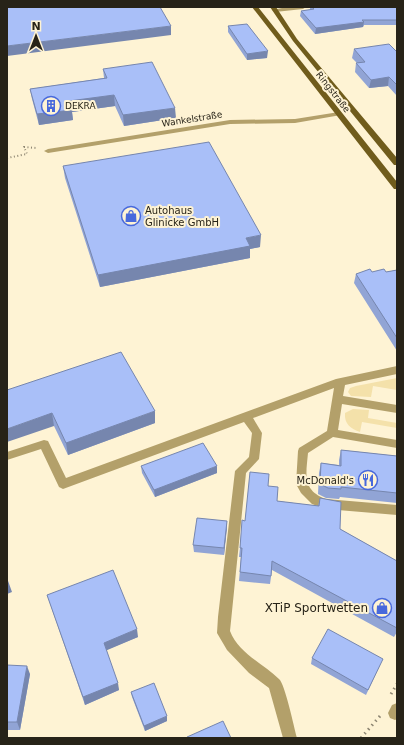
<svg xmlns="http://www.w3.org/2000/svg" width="404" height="745" font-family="'DejaVu Sans',sans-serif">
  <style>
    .green { fill: #f4e1aa }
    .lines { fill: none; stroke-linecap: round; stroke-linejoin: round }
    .path-far1 { stroke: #8e8672; stroke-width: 2; stroke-dasharray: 1 2.5; stroke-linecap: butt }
    .path { stroke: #8e8672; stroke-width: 3; stroke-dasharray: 1.5 4; stroke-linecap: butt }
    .minor { fill: #b3a06a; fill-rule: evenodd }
    .major { fill: #705c1c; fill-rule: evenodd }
    .wall { fill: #91a4d5 }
    .shaded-wall { fill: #7686ae }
    .building { fill: #a9bff8; stroke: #7686ae }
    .labels { text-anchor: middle; stroke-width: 4; stroke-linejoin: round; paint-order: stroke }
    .far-street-label { font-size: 9px; fill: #272318; stroke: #fef3d4 }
    .far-poi-label { font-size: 9px; fill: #272318; stroke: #fef3d4; text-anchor: start }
    .poi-label { font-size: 10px; fill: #272318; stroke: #fef3d4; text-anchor: start }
    .near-poi-label { font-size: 12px; fill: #272318; stroke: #fef3d4; text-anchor: end }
  </style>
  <rect width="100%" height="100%" fill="#fef3d4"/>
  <!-- green -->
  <path class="green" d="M397,378V390L373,386L371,397L351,396L348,392L350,388L356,386Z
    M353,409L369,410L368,418L397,423V428L362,422L360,432C351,429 344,424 345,413Z"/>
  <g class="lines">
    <!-- path-far1 -->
    <path class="path-far1" d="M7,158L27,154L24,147L36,148"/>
    <!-- path -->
    <path class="path" d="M391,694L397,684
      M361,738L380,716"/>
    <!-- minor -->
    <path class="minor" d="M287,7H306L303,9L275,12L272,10Z
      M339,112L341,113V115L295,123L230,124L48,153L44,151L48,149L230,120L295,119Z
      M397,366V374L345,385L343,396L397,405V413L342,404L338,430L397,440V448L333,437L308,453C306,475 302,490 326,499L397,505V515L326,509L312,504L301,493L296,484L298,451L299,448L327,431L334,388L253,418L262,433L259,459L246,473L230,631C238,653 264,664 279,679C285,684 294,727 297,738H283L269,688L249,673L227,650L217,633L218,617L235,471L249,457L252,433L244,422L63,489L59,487L41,449L7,460V452L44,440L48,441L66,478L336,379Z
      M397,703V719L395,720L390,718L388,713L392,705Z"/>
    <!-- major -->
    <path class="major" d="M252,7H258L397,182V189H394Z
      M270,7H276L297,39L397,158V165H394L293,41Z"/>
  </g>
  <!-- wall -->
  <path class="wall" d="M310,7H397V25H364L363,27L315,34L300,16L301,11L310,10Z
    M228,26L267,58L247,60L228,32Z
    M354,49L397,52V96L388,86L369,88L355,72L356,63H357L352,58Z
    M103,69L176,118L124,126L115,106L72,112L73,120L39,125L32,99L30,89L104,78Z
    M63,166L260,247L250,249V258L100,287L65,178Z
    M397,270V351L354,283L356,274L372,272H386Z
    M7,390L155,423L68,455L54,426Z
    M341,450L397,456V503L340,497L339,499L326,498L318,494L319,473L321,463L339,465V460Z
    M141,466L217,473L155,497L142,473Z
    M268,486L277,501L318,506L320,498L340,529L397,561V632L394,637L272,570L270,584L239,581L241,557H239L240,548L245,521Z
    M227,521L224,555L194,552L193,545Z
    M47,595L138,637L106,650L119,690L85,705Z
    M312,658L380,665L366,695L311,664Z
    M7,665L30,674L20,730H7Z
    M131,692L167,721L145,731L132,697Z"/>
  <!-- shaded-wall -->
  <path class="shaded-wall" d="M364,22L363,27L315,34L316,28Z
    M171,26V35L7,56V46Z
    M268,51L267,58L247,60V54Z
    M389,77L388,86L369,88L371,80Z
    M114,95L115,106L72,112L73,120L39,125L37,114L69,101Z
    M175,108L176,118L124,126L123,115Z
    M261,235L260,247L250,249V258L100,287L98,275L246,238Z
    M155,411V423L68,455L66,443Z
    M52,413L54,426L7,442V429Z
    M217,466V473L155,497L154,490Z
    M227,521V528L224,555V548Z
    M7,578L12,592L7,594Z
    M137,629L138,637L105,651L104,643Z
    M27,666L30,674L20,730L17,722Z
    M118,683L119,690L85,705L83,697Z
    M167,716V721L145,731L144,726Z"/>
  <!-- building -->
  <path class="building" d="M7,7H160L171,26L7,46Z
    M312,7H397V20H362L364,22L316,28L301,11L314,9Z
    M247,24L268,51L247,54L228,26Z
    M389,44L397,52V85L389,77L371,80L356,63L365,62L354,49Z
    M152,62L175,108L123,115L114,95L69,101L72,110L37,114L30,89L107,78L103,69Z
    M209,142L261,235L246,238L250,246L98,275L63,166Z
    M370,269L372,272L384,269L386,272L397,270V338L356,274Z
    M121,352L155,411L66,443L52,413L7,429V390Z
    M203,443L217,466L154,490L141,466Z
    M341,450L397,456V493L341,487V489L328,488L320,484L321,463L341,466Z
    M250,472L269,474L268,486L278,487L277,501L319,506L320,498L341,502L340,529L397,561V628L272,561L271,576L240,572L242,548H240L242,520L245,521Z
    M197,518L227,521L224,548L193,545Z
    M113,570L137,629L104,643L118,683L83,697L47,595Z
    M328,629L383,659L368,690L312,658Z
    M7,665L27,666L17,722H7Z
    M154,683L167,716L144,726L131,692Z
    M223,721L231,738H188L187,737Z"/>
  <!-- icons -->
  <defs>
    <symbol id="building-ring" viewBox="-11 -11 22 22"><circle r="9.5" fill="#fef3d4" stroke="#4869dc" stroke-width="1.5"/><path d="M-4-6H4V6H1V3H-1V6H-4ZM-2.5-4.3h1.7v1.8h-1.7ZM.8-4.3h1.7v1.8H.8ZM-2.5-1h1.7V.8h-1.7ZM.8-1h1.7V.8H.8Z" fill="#4869dc"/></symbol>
    <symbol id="shop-ring" viewBox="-11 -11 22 22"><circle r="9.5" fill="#fef3d4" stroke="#4869dc" stroke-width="1.5"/><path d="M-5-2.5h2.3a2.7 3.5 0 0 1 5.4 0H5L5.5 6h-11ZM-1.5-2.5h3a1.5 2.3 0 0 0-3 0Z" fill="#4869dc"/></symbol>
    <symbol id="restaurant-ring" viewBox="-11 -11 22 22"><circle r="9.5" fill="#fef3d4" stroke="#4869dc" stroke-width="1.5"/><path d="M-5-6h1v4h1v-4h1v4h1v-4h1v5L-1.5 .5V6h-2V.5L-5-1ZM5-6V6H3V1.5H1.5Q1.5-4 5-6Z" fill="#4869dc"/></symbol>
  </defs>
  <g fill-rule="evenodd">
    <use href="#building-ring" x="40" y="95" width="22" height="22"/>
    <use href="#shop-ring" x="120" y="205" width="22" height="22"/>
    <use href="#restaurant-ring" x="357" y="469" width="22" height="22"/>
    <use href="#shop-ring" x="371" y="597" width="22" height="22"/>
  </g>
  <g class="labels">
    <!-- far-street labels -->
    <g class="far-street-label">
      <text transform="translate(333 92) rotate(52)" y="3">Ringstraße</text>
      <text transform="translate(192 119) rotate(-9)" y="3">Wankelstraße</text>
    </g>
    <!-- far-poi labels -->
    <g class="far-poi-label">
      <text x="65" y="109">DEKRA</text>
    </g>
    <!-- poi labels -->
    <g class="poi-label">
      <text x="145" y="214">Autohaus<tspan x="145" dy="12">Glinicke GmbH</tspan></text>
      <text x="354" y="484" text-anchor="end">McDonald's</text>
    </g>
    <!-- near-poi labels -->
    <g class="near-poi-label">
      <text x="368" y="612">XTiP Sportwetten</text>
    </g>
  </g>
  <!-- border -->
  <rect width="404" height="745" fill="none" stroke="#272318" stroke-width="16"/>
  <!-- north arrow -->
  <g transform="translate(36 36)" stroke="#fef3d4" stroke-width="3" paint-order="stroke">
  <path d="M0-3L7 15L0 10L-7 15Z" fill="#272318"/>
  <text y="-6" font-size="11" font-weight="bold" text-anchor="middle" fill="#272318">N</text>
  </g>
</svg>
